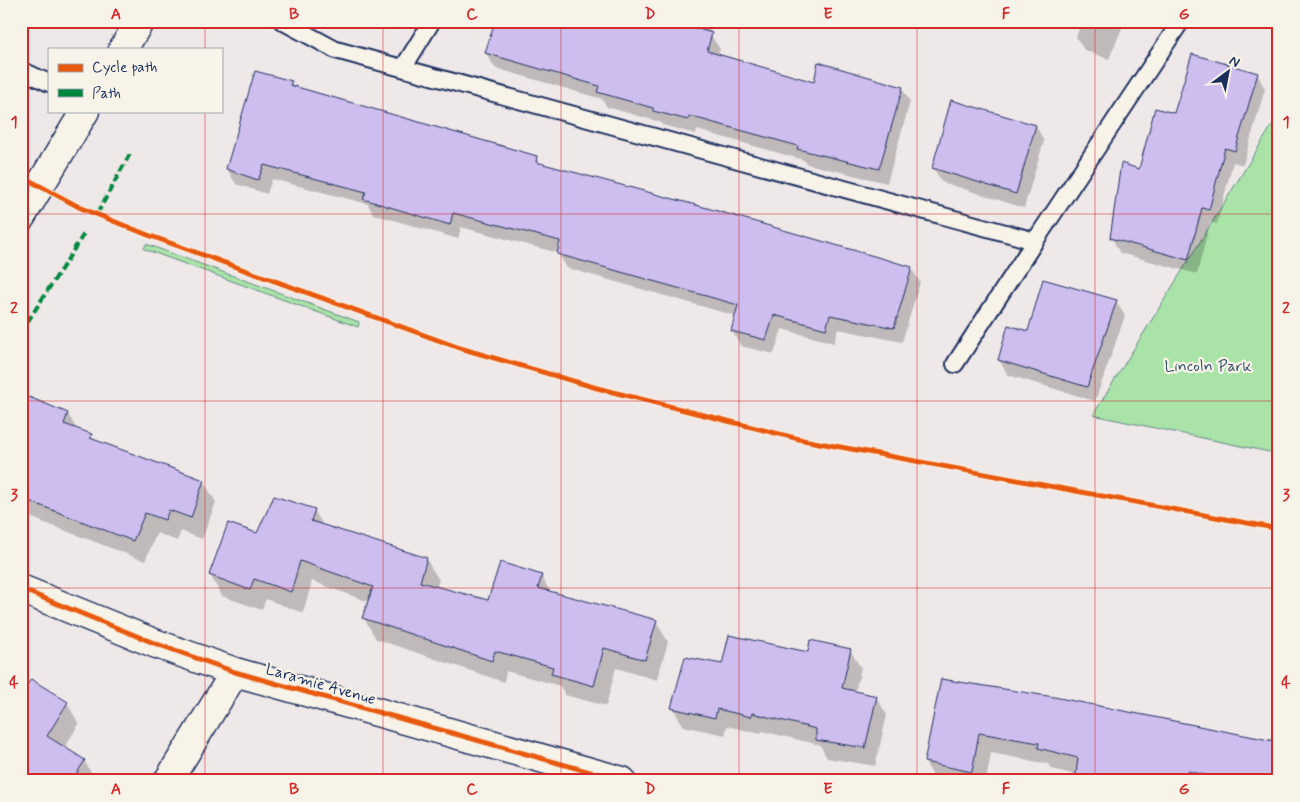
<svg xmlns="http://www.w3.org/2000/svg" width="1300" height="802" font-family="Mynerve,sans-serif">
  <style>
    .green { fill: #a9e3a8; stroke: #628983 }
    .shadow { fill: #0003 }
    .building { fill: #cebeef; stroke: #1b2f5e }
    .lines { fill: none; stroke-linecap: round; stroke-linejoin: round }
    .lane-casing { stroke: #1b2f5e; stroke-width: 20 }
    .street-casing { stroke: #1b2f5e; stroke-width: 31 }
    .secondary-casing { stroke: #1b2f5e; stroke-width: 31 }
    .lane { stroke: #f7f3e8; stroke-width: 16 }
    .street { stroke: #f7f3e8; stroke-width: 28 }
    .secondary { stroke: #f7f3e8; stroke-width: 28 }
    .quiet { stroke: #00873e; stroke-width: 4; stroke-dasharray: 8 4; stroke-linecap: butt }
    .cycleway-casing { stroke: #f7f3e8; stroke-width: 8 }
    .cycleway { stroke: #e8590c; stroke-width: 5 }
    .grid { fill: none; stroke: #d62828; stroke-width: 1; stroke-opacity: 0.55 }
    .labels { text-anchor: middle; stroke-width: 4.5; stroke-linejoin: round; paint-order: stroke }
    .park-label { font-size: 16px; fill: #37536d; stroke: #f7f3e8 }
    .street-label { font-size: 16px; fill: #1b2f5e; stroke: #f7f3e8 }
    .neatline { fill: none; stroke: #d62828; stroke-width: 2 }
    .grid-label { font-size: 16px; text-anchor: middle; font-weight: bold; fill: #d62828 }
  </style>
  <rect width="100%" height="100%" fill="#efe8e9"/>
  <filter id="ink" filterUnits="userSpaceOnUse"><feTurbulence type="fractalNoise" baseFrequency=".02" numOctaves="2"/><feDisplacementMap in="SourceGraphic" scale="10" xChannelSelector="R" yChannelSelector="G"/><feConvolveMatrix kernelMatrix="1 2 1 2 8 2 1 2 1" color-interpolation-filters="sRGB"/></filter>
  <g filter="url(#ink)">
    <!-- green -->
    <path class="green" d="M1279,114V454L1093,415Z
      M146,244L359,322L358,327L144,249Z"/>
    <!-- shadow -->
    <path class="shadow" d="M377,21H395L390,30Z
      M496,21H713L710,34L720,49L718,55L814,83L902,88L910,102L887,183L807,164L804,160L697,130L696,134L662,125L660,122L607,107L602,99L495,68L486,53Z
      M1082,21H1125L1109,59L1084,50L1076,37Z
      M1257,74L1265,89L1243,165L1233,162L1217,224L1210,222L1197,274L1120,253L1112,238L1140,170L1175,115Z
      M291,82L293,87L537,157L541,165L911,268L920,282L902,342L838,329L834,343L782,329L774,354L741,346L732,331L736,316L567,268L558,253L461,227L458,239L373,214L368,204L272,179L267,194L236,184L227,169Z
      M1036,126L1044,141L1024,208L942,182L933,168Z
      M1116,301L1125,316L1095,401L1008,375L999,360L1029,332Z
      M68,414L77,430L91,435L95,442L203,481L216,502L202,539L181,531L177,541L157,533L145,561L32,518L21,501V421Z
      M314,510L323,525L426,559L439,580L436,588L489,602L541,576L551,593L656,621L668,642L657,680L616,668L606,706L565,695L560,686L506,671L504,682L376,639L364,618L369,602L312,581L303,613L266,599L262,610L222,596L210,575L258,534Z
      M850,650L861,668L855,692L876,697L887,715L875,766L827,758L820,745L762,731L761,734L727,726L725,735L683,726L673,708L723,666Z
      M942,680L1269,742V738L1279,740V781H1077V775L1052,769L1048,764L991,753L986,781H936L925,762Z
      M21,697L67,703L79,724L64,748L84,760L96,781H21Z
      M293,775L303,781H290Z"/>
    <!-- building -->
    <path class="building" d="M495,21H671L712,33L707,51L814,82L818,62L903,87L879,169L797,149L798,146L689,116L688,120L653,111V108L597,92L599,86L485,53Z
      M1192,54L1258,73L1235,151L1225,148L1209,210L1202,208L1188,260L1110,238L1121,163L1139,169L1155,108L1174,113Z
      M255,71L292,81L290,85L537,156L536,162L707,208L912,267L894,328L830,315L826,329L774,315L766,340L731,331L738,305L557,254L560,241L453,213L450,225L363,199L366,192L264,165L258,180L226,169Z
      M951,100L1036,125L1016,194L932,168Z
      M1043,279L1117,300L1087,387L998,360L1008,325L1028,331Z
      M29,397L68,413L64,424L92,434L90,438L204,480L191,518L169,510L165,520L145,513L133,541L21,498V418Z
      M274,496L315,509L311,521L427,558L420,582L488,600L500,562L542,575L538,588L657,620L645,660L604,648L594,686L551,674L553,667L495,651L492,661L362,618L373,587L300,561L291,592L254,579L250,590L209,575L228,523L257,533Z
      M729,635L808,652L810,640L851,649L842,688L877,696L865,748L816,740V729L752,713L751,717L717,709L715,718L671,708L685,657L722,664Z
      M31,679L68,702L47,736L85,760L72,781H21V694Z
      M941,679L1054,697L1279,742V781H1232L1188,771L1186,781H1075L1078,758L1038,748L1039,743L979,733L972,772L924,762Z"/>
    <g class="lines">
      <defs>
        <path id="lane" d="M282,21L336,50L1035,241L1181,21
          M403,68L432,21
          M21,70L49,83
          M955,364L1035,241"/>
        <path id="street" d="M21,589L154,643L235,672L622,781
          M168,781L235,672"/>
        <path id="secondary" d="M123,49L140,21
          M21,217L85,111"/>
      </defs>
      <!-- lane casing -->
      <use href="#lane" class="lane-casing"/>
      <!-- street casing -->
      <use href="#street" class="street-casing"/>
      <!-- secondary casing -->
      <use href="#secondary" class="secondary-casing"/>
      <!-- lane -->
      <use href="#lane" class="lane"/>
      <!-- street -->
      <use href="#street" class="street"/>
      <!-- secondary -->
      <use href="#secondary" class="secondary"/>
      <!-- quiet -->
      <path class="quiet" d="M21,109V116
        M97,214L131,152
        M21,332L85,232"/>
      <defs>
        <path id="cycleway" d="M21,176L81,208L148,235L460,348L597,388L803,440L1279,529
          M21,589L154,643L235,672L622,781"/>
      </defs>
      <!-- cycleway casing -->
      <use href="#cycleway" class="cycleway-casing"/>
      <!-- cycleway -->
      <use href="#cycleway" class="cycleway"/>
    </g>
  </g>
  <!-- grid -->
  <path class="grid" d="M205,21V49M383,21V781M561,21V781M739,21V781M917,21V781M1095,21V781M205,111V781M21,214H1279M21,401H1279M21,588H1279"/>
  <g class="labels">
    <!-- park labels -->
    <g class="park-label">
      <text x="1208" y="371">Lincoln Park</text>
    </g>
    <!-- street labels -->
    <g class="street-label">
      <text transform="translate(321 683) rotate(16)" y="6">Laramie Avenue</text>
    </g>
  </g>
  <!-- margin -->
  <rect width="1300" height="802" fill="none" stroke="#f7f3e8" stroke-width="55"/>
  <!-- legend -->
  <rect x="48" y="48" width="175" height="65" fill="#f7f3e8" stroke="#9fa5b1"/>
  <rect x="58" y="64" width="25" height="8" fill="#e8590c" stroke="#9fa5b1"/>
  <text x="92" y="72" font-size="15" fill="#1b2f5e">Cycle path</text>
  <rect x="58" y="89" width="25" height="8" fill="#00873e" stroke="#9fa5b1"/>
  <text x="92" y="98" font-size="15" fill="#1b2f5e">Path</text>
  <!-- north arrow -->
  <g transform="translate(1228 72) rotate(32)" stroke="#f7f3e8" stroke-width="4" paint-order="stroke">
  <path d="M0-4L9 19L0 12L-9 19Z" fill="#1b2f5e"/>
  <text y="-8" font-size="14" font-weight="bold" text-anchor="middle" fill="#1b2f5e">N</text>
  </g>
  <rect x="28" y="28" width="1244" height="746" class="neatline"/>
  <g class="grid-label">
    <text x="116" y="19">A</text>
    <text x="294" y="19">B</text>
    <text x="472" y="19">C</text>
    <text x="650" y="19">D</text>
    <text x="828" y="19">E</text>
    <text x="1006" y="19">F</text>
    <text x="1184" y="19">G</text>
    <text x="14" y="127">1</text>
    <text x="1286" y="127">1</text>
    <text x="14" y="313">2</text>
    <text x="1286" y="313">2</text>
    <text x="14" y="500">3</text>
    <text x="1286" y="500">3</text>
    <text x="14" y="687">4</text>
    <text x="1286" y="687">4</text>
    <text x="116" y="794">A</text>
    <text x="294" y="794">B</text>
    <text x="472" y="794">C</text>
    <text x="650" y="794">D</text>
    <text x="828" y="794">E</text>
    <text x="1006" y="794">F</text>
    <text x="1184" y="794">G</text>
  </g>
</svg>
